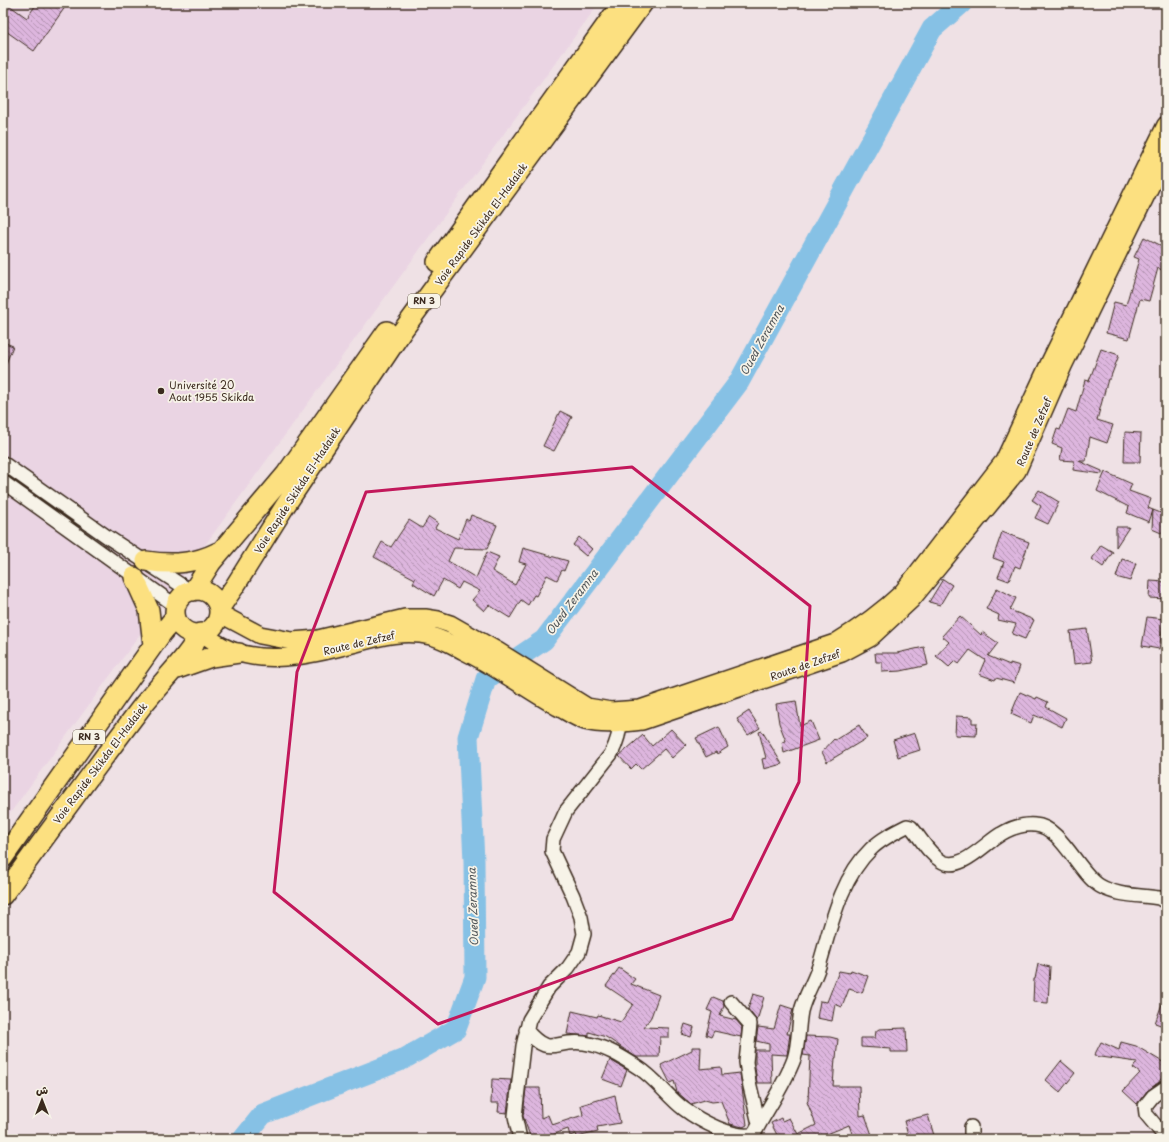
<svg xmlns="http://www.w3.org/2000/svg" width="1169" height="1142" font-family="'Playpen Sans','Playpen Sans Arabic',sans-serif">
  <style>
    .built { fill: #ead4e3 }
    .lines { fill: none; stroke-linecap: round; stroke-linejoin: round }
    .river { stroke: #86c1e5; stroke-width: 21 }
    .building { fill: url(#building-back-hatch); stroke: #3b2a1e }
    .minor-casing { stroke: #3b2a1e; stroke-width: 16 }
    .major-casing { stroke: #3b2a1e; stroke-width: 20 }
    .highway-casing { stroke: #3b2a1e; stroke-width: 22 }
    .minor { stroke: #f7f3e8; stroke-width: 13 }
    .major { stroke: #fce080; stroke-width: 17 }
    .highway { stroke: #fce080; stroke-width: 19 }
    .marked { fill: none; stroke: #c2185b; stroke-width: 3; stroke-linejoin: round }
    .poi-dot { fill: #3b2a1e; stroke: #f7f3e8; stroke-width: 1.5 }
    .labels { text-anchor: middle; stroke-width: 3.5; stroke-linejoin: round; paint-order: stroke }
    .shield { fill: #f7f3e8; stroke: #73665b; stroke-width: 1 }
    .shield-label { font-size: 9px; font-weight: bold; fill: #3b2a1e }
    .street-label { font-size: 10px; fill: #3b2a1e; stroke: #f7f3e8 }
    .poi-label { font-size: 10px; fill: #3b2a1e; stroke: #f7f3e8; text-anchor: start }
    .water-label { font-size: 11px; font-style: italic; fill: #52575a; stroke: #f7f3e8 }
  </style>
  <defs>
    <pattern id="building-back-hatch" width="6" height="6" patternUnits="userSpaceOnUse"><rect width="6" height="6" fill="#ddb6de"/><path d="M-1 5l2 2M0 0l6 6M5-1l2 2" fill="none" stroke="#b494b3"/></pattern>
  </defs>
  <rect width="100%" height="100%" fill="#efe1e5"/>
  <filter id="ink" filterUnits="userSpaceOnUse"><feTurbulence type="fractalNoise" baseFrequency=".025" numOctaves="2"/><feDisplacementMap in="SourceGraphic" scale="8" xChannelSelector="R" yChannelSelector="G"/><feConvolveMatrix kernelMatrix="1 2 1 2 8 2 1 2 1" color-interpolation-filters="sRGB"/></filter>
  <g filter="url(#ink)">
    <!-- built -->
    <path class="built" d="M3,3H599L3,823Z"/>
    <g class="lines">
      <!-- river -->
      <path class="river" d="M243,1139L263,1114L402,1060L456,1029L475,977L474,861L468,737L486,679L544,640L739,382L932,29L962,3"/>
    </g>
    <!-- building -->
    <path class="building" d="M3,3H6L27,18L37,3H68L34,51L3,29Z
      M1144,237L1166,248V261L1162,270L1158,268L1149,301L1140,299L1129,339L1106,333L1114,302L1126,305L1139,259L1134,257Z
      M3,342L13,346L3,371Z
      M1101,349L1119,355L1110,379H1108L1097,420L1113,425L1107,443L1090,437L1086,461H1079L1102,471V474L1073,470L1074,461L1060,460L1062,448L1052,444L1057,429L1060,430L1068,409L1076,412L1085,380L1089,381Z
      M560,411L572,417L554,451L543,446Z
      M1125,432L1141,433L1140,462H1124Z
      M1105,472L1132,484L1129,491L1151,499L1148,508L1153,510L1149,522L1127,513L1129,507L1097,491Z
      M1039,490L1059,502L1048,524L1035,518L1041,506L1032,500Z
      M1153,510L1166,515V535L1152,529Z
      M471,515L497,525L487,549L454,548L448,561L476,578L487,552L499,557L492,571L515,585L526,564L519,562L523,548L568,561L564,571L562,570L557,580L547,575L536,596L534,595L528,605L521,600L510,618L489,605L484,611L472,600L480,591L462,582L458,589L443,580L434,596L413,583L415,579L374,557L382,542L391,547L409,520L422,528L429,517L438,523L435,528L458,539L466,519L469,521Z
      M1116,527H1129L1116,547Z
      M1002,532L1029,542L1020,568L1015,566L1009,581L998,577L1004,562L993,558Z
      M579,537L592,549L586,556L573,545Z
      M1101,545L1113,552L1103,567L1092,559Z
      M1122,559L1136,563L1130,581L1116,577Z
      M943,579L952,585L940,605L929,602Z
      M1150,581L1166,582V599L1149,598Z
      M997,588L1016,598L1010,610L1034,620L1025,639L1012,634L1016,624L998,620L999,615L986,609Z
      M960,616L981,635L982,632L998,643L988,656L1010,665V663L1020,666L1014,683L996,678L995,680L979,674L985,660L970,650L959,664L955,661L949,667L936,656L949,642L942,636Z
      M1147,617L1164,619L1159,649L1142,646Z
      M1087,629L1092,662L1074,664L1070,631Z
      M924,647L928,665L901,671L882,672V662H876L875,653H897Z
      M1020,692L1036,699L1037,697L1048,702L1046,707L1066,718L1062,727L1042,717L1041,718L1034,715L1031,723L1011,714Z
      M796,701L800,726L811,721L819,740L784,753L782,742L786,741L779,723L776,704Z
      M749,711L760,728L748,735L737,719Z
      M956,716L972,717V723H977L976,736L955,735Z
      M859,725L867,738L827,762L822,752L834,739L835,740Z
      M719,727L728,747L717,754L716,752L706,757L696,738Z
      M671,729L686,745L672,758L664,749L641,769L636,764L631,769L619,756L643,735L652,746Z
      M762,731L782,764L764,769L762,759L766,758L759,732Z
      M915,733L920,750L898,757L893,740Z
      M1038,964L1050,967L1048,1003L1033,1002L1034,979H1035Z
      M619,968L635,979L631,984L659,995L651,1017L644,1027L669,1028V1037H660L659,1057H636L606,1037L589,1032V1036L567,1034L572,1011L597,1017L598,1015L621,1022L633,1004L606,986Z
      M851,970L868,976L862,993L849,989L842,1007L835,1004L832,1021L817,1018L820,1001L827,1002L839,971L850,973Z
      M753,994L764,997L757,1021L748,1009Z
      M1165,996H1166V1027L1155,1023Z
      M713,997L723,1001L724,1006L720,1016L736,1020L742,1027L741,1037L714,1031L711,1037L706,1035L712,1012L707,1010Z
      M781,1005L793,1009L787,1034H790L787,1055L771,1054L772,1083H757L755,1067V1050H769V1044L756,1041L758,1027L774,1029Z
      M685,1024L694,1027L691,1037L682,1034Z
      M906,1028L907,1052H891V1049L861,1047V1038H875L876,1031L879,1029Z
      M806,1036L830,1037L838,1039L836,1058H835L833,1086H859L860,1116L865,1115L872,1135L854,1139L849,1125L815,1139H779L771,1123L781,1118L782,1121L789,1118L798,1134L816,1125L807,1102L808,1101L810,1056L803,1055Z
      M1101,1042L1119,1050L1121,1042L1136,1046L1166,1064V1071L1159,1082L1147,1091L1137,1104L1123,1091L1140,1073L1133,1068L1137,1062L1094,1056Z
      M692,1047H701L700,1069L721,1067L722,1075L740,1073L747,1125L743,1127L730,1124L721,1101L712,1102L705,1100L691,1104L677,1092L674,1081L670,1083L661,1065L692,1050Z
      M610,1060L627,1070L621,1086L602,1079Z
      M1061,1061L1075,1073L1060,1092L1046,1080Z
      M492,1079L511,1080L507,1113L498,1112L499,1103H491Z
      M526,1088H540L541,1118L548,1115L552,1125L583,1115L581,1105L615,1095L620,1123L597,1127L598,1132L577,1137L576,1134L570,1136L568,1129L541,1139H531L523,1116Z
      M928,1115L935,1139H909L904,1121Z"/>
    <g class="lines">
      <defs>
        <path id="minor" d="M3,463L109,538L190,591
          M3,482L176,606
          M731,1002L750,1024L746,1062L749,1082L759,1124
          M526,1030C551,1059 553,1039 584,1043C605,1046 622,1057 639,1068C656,1079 668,1097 684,1109C700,1121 735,1140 754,1134C767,1109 784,1086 794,1059C799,1044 798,1027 801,1011C805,995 814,982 819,966C831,926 840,879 871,849C881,839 895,832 907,826L911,827C921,838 928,853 941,861C960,873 985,843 1001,834C1011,828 1024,824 1035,825C1061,826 1079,874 1100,886C1117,896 1140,895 1159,898L1166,902
          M1166,1087L1153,1096L1145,1106L1146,1114L1166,1138
          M520,1139L515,1116L523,1046L529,1020L549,987L568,968L579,952L584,934L581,917L573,896L552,851L553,839L566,811L611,754C618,741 621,729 620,714
          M971,1139V1127"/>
        <path id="major" d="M219,613L260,635L292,641L318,639L405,618H425L438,620L450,624L499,652L587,707L611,711L640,709L835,643C860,628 881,613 902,593L1004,461L1050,362L1166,125
          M203,633C247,672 306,656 356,643C382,636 405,630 431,636C443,639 453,645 464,651C497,667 526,689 558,707C566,711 576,718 585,721C604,726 623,723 642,721L842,653L870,638L911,600L1017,471L1063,366L1166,154"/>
        <path id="highway" d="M437,262L622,3
          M146,561C172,565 194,564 218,552
          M134,577L149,610L153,645
          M175 612a22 22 0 1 1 44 0a22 22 0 1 1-44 0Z
          M193,591L211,563L286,474L387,331
          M219,609L235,586L285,506L403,330L643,3
          M174,670L211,657L239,653
          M3,858L162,633L175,617
          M3,895C48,833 93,771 140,709C158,685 187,659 200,633"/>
      </defs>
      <!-- minor casing -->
      <use href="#minor" class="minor-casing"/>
      <!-- major casing -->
      <use href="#major" class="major-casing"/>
      <!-- highway casing -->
      <use href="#highway" class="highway-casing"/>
      <!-- minor -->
      <use href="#minor" class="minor"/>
      <!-- major -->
      <use href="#major" class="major"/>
      <!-- highway -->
      <use href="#highway" class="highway"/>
    </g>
  </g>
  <!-- marked area -->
  <path class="marked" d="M632,467L810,606L799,782L732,919L438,1024L274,892L297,672L366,492Z"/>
  <!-- markers -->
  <circle class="poi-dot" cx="161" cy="391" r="4"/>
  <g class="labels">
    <!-- shield labels -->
    <g class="shield">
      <rect x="408" y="294" width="32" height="14" rx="3"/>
      <rect x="73" y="730" width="32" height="14" rx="3"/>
    </g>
    <g class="shield-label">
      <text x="424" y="304">RN 3</text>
      <text x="89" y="740">RN 3</text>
    </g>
    <!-- street labels -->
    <g class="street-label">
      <text transform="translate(481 224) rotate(-54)" y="4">Voie Rapide Skikda El-Hadaiek</text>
      <text transform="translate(1034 432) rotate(-67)" y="4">Route de Zefzef</text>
      <text transform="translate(297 490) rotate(-57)" y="4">Voie Rapide Skikda El-Hadaiek</text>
      <text transform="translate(359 643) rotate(-13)" y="4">Route de Zefzef</text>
      <text transform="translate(805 665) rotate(-19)" y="4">Route de Zefzef</text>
      <text transform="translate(100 763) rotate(-53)" y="4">Voie Rapide Skikda El-Hadaiek</text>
    </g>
    <!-- poi labels -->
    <g class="poi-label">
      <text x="169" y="389">Université 20<tspan x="169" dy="12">Aout 1955 Skikda</tspan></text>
    </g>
    <!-- water labels -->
    <g class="water-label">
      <text transform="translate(762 340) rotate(-61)" y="4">Oued Zeramna</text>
      <text transform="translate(572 602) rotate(-53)" y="4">Oued Zeramna</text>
      <text transform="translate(473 907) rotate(-92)" y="4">Oued Zeramna</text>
    </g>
  </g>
  <!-- margin -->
  <rect width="1169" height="1142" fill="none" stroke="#f7f3e8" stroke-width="16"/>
  <rect x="8" y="8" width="1153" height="1126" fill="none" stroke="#3b2a1e" stroke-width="1.5" filter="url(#ink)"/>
  <!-- north arrow -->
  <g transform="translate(42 1100)" stroke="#f7f3e8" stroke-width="3" paint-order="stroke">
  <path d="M0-3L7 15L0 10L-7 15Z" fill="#3b2a1e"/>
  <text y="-6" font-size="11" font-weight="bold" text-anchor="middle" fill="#3b2a1e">ش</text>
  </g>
</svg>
